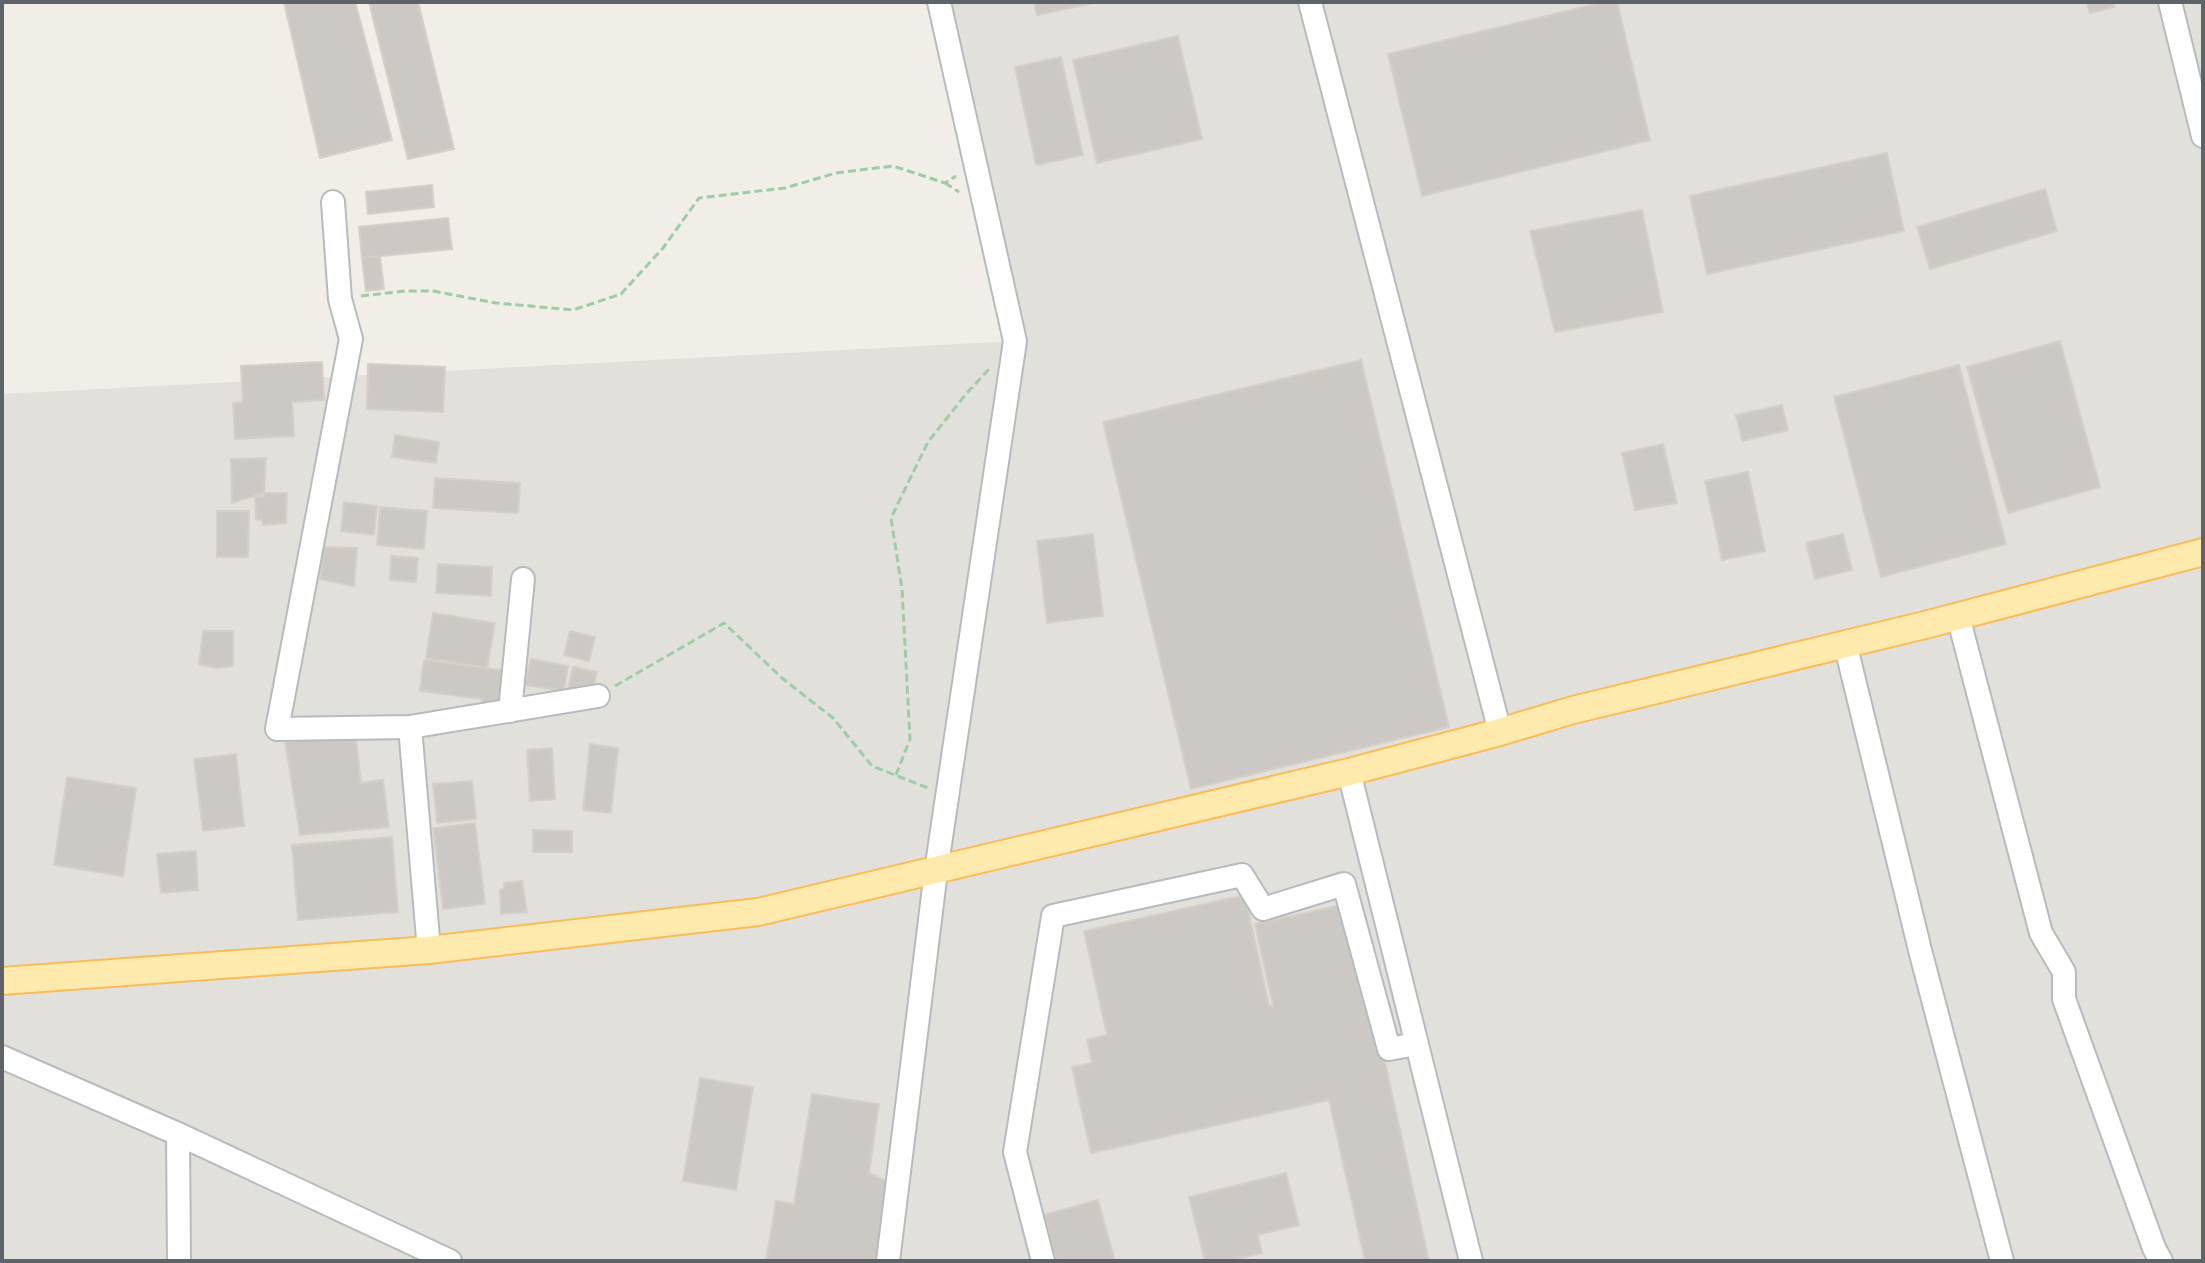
<svg xmlns="http://www.w3.org/2000/svg" width="2205" height="1263" font-family="Inter,sans-serif">
  <style>
    .industrial { fill: #e2e0db }
    .building { fill: #ccc9c4; stroke: #d6cfc5; stroke-width: 2 }
    .lines { fill: none; stroke-linecap: round; stroke-linejoin: round }
    .minor-casing { stroke: #b7babe; stroke-width: 26 }
    .major-casing { stroke: #f9bc58; stroke-width: 30 }
    .path { stroke: #9ccda6; stroke-width: 3; stroke-dasharray: 8 4; stroke-linecap: butt }
    .minor { stroke: #fff; stroke-width: 22 }
    .major { stroke: #ffeaae; stroke-width: 26 }
  </style>
  <rect width="100%" height="100%" fill="#f1eee7"/>
  <!-- industrial -->
  <path class="industrial" d="M939,2H2203V1261H2V394L1015,341Z"/>
  <!-- building -->
  <path class="building" d="M284,2H355L392,140L320,158Z
    M369,2H418L454,149L408,159Z
    M1034,2H1099L1037,15Z
    M1604,2H1617L1650,140L1422,196L1388,54Z
    M2086,2H2113L2114,7L2090,13Z
    M1178,36L1202,139L1097,163L1073,60Z
    M1061,57L1083,155L1036,165L1015,67Z
    M1887,153L1904,231L1707,274L1690,196Z
    M432,185L434,207L368,214L366,192Z
    M2045,189L2057,231L1930,269L1917,227Z
    M1642,210L1663,312L1555,332L1530,231Z
    M448,218L452,249L362,258L359,227Z
    M380,256L384,289L366,291L362,258Z
    M2060,341L2100,487L2008,513L1967,367Z
    M1361,360L1449,727L1191,789L1103,422Z
    M322,362L324,400L292,402L294,436L235,439L233,403L243,402L241,366Z
    M368,364L445,367L443,412L367,409Z
    M1959,365L2006,544L1881,577L1834,397Z
    M1782,405L1788,430L1742,441L1736,415Z
    M395,435L439,442L436,463L392,457Z
    M1663,444L1677,503L1635,510L1622,453Z
    M266,458L264,493L232,503L231,459Z
    M1748,472L1765,551L1722,560L1705,481Z
    M435,478L520,483L518,513L433,508Z
    M264,493H287L286,523L263,525L262,520L256,519L255,497L265,496Z
    M344,502L377,506L374,535L341,531Z
    M380,507L427,511L424,549L377,545Z
    M217,511H249L248,557H217Z
    M1093,534L1103,616L1047,623L1037,541Z
    M1843,534L1852,570L1815,579L1806,543Z
    M324,547L357,548L354,586L320,579Z
    M391,556L418,558L416,582L390,580Z
    M438,564L492,567L491,596L436,593Z
    M433,613L495,623L487,668L426,658Z
    M203,631H233V666L216,668L199,664Z
    M570,631L595,637L589,661L564,655Z
    M531,659L568,666L564,691L525,685Z
    M424,660L503,670L498,709L481,706L482,699L420,691Z
    M573,667L597,672L592,693L568,689Z
    M356,738L361,783L383,780L389,827L300,835L285,741Z
    M590,744L618,748L611,813L583,810Z
    M552,748L555,799L530,801L527,750Z
    M236,754L244,826L203,831L194,759Z
    M67,777L136,788L123,876L54,865Z
    M472,781L476,819L437,823L433,784Z
    M475,823L485,904L443,909L433,828Z
    M533,830L572,831V852H533Z
    M392,837L398,912L298,920L292,845Z
    M196,851L198,890L161,893L157,854Z
    M522,881L527,912L501,914L500,890L504,889V883Z
    M1245,895L1269,1006H1273L1255,924L1350,903L1429,1261H1365L1329,1100L1091,1153L1072,1067L1092,1063L1087,1040L1107,1035L1084,931Z
    M700,1078L753,1087L736,1190L683,1181Z
    M812,1094L879,1104L869,1173L888,1182L876,1261H766L776,1201L794,1204Z
    M1286,1173L1299,1225L1258,1235L1262,1253L1229,1261H1205L1189,1197Z
    M1098,1200L1115,1261H1056L1044,1215Z"/>
  <g class="lines">
    <defs>
      <path id="minor" d="M1310,2L1500,732
        M2170,2L2203,136
        M333,202L340,299L351,339L277,729L410,727L429,950
        M1958,616L2041,933L2064,972V999L2154,1248L2161,1261
        M1845,643L1921,954L2002,1261
        M510,711L523,579
        M410,727L598,696
        M1349,772L1471,1261
        M2,1057L178,1134L450,1261
        M178,1134L179,1261
        M888,1261L936,871L1015,341L939,2
        M1043,1261L1015,1152L1053,916L1242,875L1263,909L1344,884L1389,1049L1416,1044"/>
      <path id="major" d="M2,981L429,950L758,912L1349,772L1500,732L1573,710L1925,625L2203,552"/>
    </defs>
    <!-- minor casing -->
    <use href="#minor" class="minor-casing"/>
    <!-- major casing -->
    <use href="#major" class="major-casing"/>
    <!-- path -->
    <path class="path" d="M945,183L959,192
      M361,296L405,291H433L496,303L573,310L621,294L663,248L699,198L785,188L836,173L893,166L945,183L956,176
      M615,686L724,623L782,678L833,718L872,766L928,788
      M896,775L910,739L902,589L891,518L928,442L966,394L991,367"/>
    <!-- minor -->
    <use href="#minor" class="minor"/>
    <!-- major -->
    <use href="#major" class="major"/>
  </g>
  <!-- border -->
  <rect width="2205" height="1263" fill="none" stroke="#5e6368" stroke-width="8"/>
</svg>
